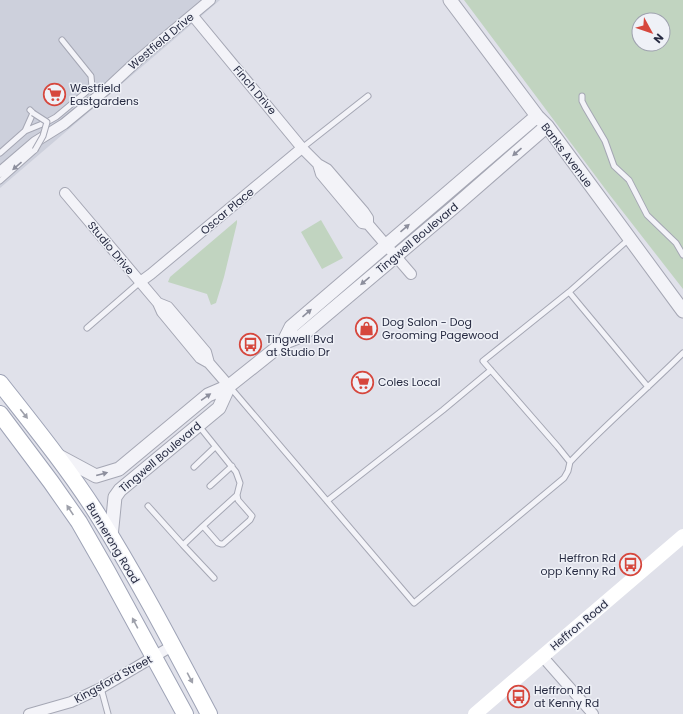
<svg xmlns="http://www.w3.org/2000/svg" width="683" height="714" font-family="Poppins,sans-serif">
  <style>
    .built { fill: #cdd0dc }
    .green { fill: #c1d4c0; fill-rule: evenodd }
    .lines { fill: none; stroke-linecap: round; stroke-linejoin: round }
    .service-casing { stroke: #a5a7b4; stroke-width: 7 }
    .minor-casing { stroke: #a5a7b4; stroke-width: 12 }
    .tertiary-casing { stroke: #a5a7b4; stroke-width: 15 }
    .primary-casing { stroke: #9ea3b6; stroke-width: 18 }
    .service { stroke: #f3f3f8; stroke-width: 5 }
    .minor { stroke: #f3f3f8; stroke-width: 10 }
    .tertiary { stroke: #f3f3f8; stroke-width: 13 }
    .secondary { stroke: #fff; stroke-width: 14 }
    .primary { stroke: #fff; stroke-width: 16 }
    .service-bridge-casing { stroke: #a5a7b4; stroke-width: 7; stroke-linecap: butt }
    .service-bridge { stroke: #f3f3f8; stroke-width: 5 }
    .oneway { fill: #8d8f9d }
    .oneway2 { fill: #9ea0aa }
    .labels { text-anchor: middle; stroke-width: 3; stroke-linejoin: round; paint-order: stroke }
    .street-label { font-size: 11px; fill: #272b42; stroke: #eff1f7 }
    .poi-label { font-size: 11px; fill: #272b42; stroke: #eff1f7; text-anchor: start }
  </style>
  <rect width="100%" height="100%" fill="#e0e1ea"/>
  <!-- built -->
  <path class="built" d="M0,0H220L0,188Z"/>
  <!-- green -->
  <path class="green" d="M464,0H683V289L609,194ZM639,20H663V44H639Z
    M237,220V223L224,277L216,303L211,305L207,294L168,282L170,277Z
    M321,220L343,258L322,269L301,232Z"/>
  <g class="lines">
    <defs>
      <path id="service" d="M582,96V101L585,107L605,141L614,166L629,180L647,215L676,243L683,255
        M25,131L33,113L30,110
        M302,148L368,96
        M0,153L25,131L47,122L56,117L92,87L91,76L62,40
        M0,181L35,150
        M569,292L629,239
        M87,328L140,282
        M230,387L414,603L564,478L568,471L570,462L558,447L483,361L569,292L648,387
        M570,462C606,424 646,390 683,353
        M194,467L215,447
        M210,486L232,466
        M327,501L443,410L491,370
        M148,506L183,545L203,526L218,543L221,544H223L250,520L252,516L238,500L237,495L240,483L236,472L199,426
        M203,526L237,495
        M183,545L214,578
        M101,688L108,714"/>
      <path id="minor" d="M193,16L302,148L318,164L327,169L364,212L368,218V224
        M318,164L321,174L362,223L368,224L411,274
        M0,172L35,142L64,124L109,87L138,60L210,0
        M65,193L158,303L162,312L200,358L209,363L229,386
        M140,282L151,274L302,148
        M158,303L168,307L206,352L209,363
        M542,656L593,714
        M29,714L71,702L101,688L172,646"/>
      <path id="tertiary" d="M450,0L537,116L547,126L683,311
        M283,343L291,327L537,116
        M57,455L96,476L119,469L208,395L229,386L283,343L301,336L454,207L547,126
        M111,537L115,497L120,490L219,408L229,386"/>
      <path id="primary" d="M0,383C33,425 67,467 96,512C137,577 173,646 209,714
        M0,414L51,482L79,522L107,571L185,714"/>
    </defs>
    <!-- service casing -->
    <use href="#service" class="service-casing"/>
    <!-- minor casing -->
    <use href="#minor" class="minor-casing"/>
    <!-- tertiary casing -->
    <use href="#tertiary" class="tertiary-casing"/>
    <!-- primary casing -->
    <use href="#primary" class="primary-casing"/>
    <!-- service -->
    <use href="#service" class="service"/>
    <!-- minor -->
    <use href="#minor" class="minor"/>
    <!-- tertiary -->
    <use href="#tertiary" class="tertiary"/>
    <!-- secondary -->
    <path class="secondary" d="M475,714L683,536"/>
    <!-- primary -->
    <use href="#primary" class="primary"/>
    <defs>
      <path id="service-bridge" d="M33,113L47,122L43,136L35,150"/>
    </defs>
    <!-- service-bridge casing -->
    <use href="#service-bridge" class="service-bridge-casing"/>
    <!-- service-bridge -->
    <use href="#service-bridge" class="service-bridge"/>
  </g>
  <!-- one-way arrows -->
  <defs><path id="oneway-solid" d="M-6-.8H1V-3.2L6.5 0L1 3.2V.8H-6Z"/></defs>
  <g class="oneway">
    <use href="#oneway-solid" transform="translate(517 152) rotate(139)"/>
    <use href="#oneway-solid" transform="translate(17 166) rotate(139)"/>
    <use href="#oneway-solid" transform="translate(405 228) rotate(-41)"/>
    <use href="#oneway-solid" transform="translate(365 281) rotate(140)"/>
    <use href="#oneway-solid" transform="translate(307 313) rotate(-41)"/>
    <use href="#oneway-solid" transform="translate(206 397) rotate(-35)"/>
    <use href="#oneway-solid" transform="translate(102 474) rotate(-15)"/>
  </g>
  <g class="oneway2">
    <use href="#oneway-solid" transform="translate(24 414) rotate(52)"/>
    <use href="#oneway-solid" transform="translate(70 510) rotate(-124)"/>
    <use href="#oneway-solid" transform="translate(135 623) rotate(-118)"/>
    <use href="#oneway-solid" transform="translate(190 678) rotate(62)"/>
  </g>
  <!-- icons -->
  <defs>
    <symbol id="supermarket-ring" viewBox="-11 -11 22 22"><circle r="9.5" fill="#eff1f7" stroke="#d6473d" stroke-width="1.5"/><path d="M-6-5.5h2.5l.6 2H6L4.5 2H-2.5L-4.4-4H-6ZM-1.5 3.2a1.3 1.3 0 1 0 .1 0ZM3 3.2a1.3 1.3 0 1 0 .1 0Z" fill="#d6473d"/></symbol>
    <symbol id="shop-ring" viewBox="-11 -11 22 22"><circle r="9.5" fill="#eff1f7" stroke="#d6473d" stroke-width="1.5"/><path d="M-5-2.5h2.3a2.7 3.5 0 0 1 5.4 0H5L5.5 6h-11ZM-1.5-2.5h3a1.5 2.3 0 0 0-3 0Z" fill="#d6473d"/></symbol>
    <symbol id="bus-ring" viewBox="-11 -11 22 22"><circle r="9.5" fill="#eff1f7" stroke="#d6473d" stroke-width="1.5"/><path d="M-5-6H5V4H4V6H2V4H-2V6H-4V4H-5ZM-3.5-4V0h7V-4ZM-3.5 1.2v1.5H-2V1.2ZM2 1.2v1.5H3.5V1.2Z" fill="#d6473d"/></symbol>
  </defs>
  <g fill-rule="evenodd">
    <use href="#supermarket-ring" x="42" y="82" width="25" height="25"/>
    <use href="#shop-ring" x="354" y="316" width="25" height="25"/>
    <use href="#bus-ring" x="238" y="332" width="25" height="25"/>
    <use href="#supermarket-ring" x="350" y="370" width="25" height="25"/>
    <use href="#bus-ring" x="618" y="552" width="25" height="25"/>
    <use href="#bus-ring" x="506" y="684" width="25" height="25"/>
  </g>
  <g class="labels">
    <!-- street labels -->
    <g class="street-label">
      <text transform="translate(161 41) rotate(-40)" y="4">Westfield Drive</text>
      <text transform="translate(255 90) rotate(50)" y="4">Finch Drive</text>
      <text transform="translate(567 155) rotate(53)" y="4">Banks Avenue</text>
      <text transform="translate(227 211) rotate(-40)" y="4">Oscar Place</text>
      <text transform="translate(417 238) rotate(-40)" y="4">Tingwell Boulevard</text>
      <text transform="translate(111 248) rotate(50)" y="4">Studio Drive</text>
      <text transform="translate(160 457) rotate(-40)" y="4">Tingwell Boulevard</text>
      <text transform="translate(113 543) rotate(59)" y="4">Bunnerong Road</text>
      <text transform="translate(579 625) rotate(-40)" y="4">Heffron Road</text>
      <text transform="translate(113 679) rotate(-29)" y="4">Kingsford Street</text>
    </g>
    <!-- poi labels -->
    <g class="poi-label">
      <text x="70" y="92">Westfield<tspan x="70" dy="13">Eastgardens</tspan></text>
      <text x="382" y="326">Dog Salon - Dog<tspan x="382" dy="13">Grooming Pagewood</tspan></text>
      <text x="266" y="343">Tingwell Bvd<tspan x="266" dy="13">at Studio Dr</tspan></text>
      <text x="378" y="386">Coles Local</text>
      <text x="616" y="562" text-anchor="end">Heffron Rd<tspan x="616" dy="13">opp Kenny Rd</tspan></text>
      <text x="534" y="694">Heffron Rd<tspan x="534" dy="13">at Kenny Rd</tspan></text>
    </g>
  </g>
  <!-- north arrow -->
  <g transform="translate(651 32) rotate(130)"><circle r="19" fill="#eff1f7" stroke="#9fa2af"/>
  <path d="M0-3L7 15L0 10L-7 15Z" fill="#d6473d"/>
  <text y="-6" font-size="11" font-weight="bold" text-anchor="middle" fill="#272b42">N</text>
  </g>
</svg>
